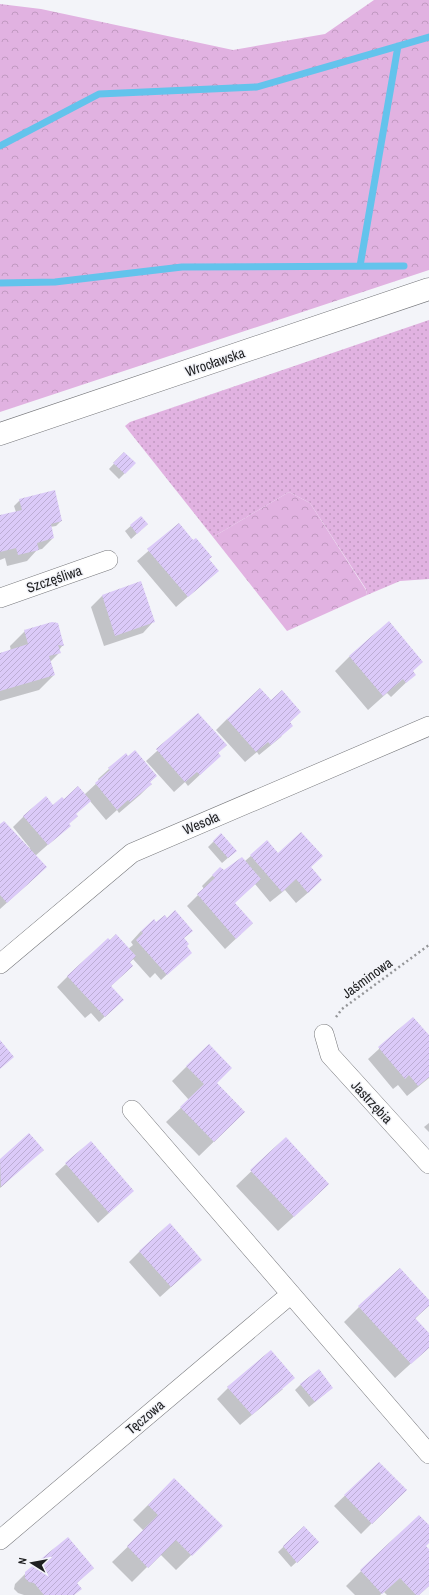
<svg xmlns="http://www.w3.org/2000/svg" width="429" height="1595" font-family="'Archivo Narrow',sans-serif">
  <style>
    .grass { fill: url(#grass-dots) }
    .forest { fill: url(#forest-crowns) }
    .shadow { fill: #0003 }
    .lines { fill: none; stroke-linecap: round; stroke-linejoin: round }
    .stream { stroke: #63c3ec; stroke-width: 7 }
    .building { fill: url(#building-hatch) }
    .minor-casing { stroke: #77787c; stroke-width: 20 }
    .secondary-casing { stroke: #77787c; stroke-width: 23 }
    .path { stroke: #959699; stroke-width: 2.5; stroke-dasharray: 2 3; stroke-linecap: butt }
    .minor { stroke: #fff; stroke-width: 19 }
    .secondary { stroke: #fff; stroke-width: 22 }
    .labels { text-anchor: middle; stroke-width: 3; stroke-linejoin: round; paint-order: stroke }
    .street-label { font-size: 14px; fill: #1e1f21; stroke: #f3f4f9 }
  </style>
  <defs>
    <pattern id="grass-dots" width="8" height="8" patternUnits="userSpaceOnUse"><rect width="8" height="8" fill="#e1b2e1"/><path d="M2 2h.1M6 6h.1" fill="none" stroke="#c199c1" stroke-width="1.8" stroke-linecap="round"/></pattern>
    <pattern id="forest-crowns" width="20" height="18" patternUnits="userSpaceOnUse"><rect width="20" height="18" fill="#e1b2e1"/><path d="M2 6a3 3 0 1 1 6 0M12 15a3 3 0 1 1 6 0" fill="none" stroke="#c199c1"/></pattern>
    <pattern id="building-hatch" width="6" height="6" patternUnits="userSpaceOnUse"><rect width="6" height="6" fill="#dbcaf8"/><path d="M-1 1l2-2M0 6l6-6M5 7l2-2" fill="none" stroke="#bcadd4"/></pattern>
  </defs>
  <rect width="100%" height="100%" fill="#f3f4f9"/>
  <!-- grass -->
  <path class="grass" d="M429,320V579L400,581L367,595L366,589L310,503L289,492L213,537L125,426L130,422Z"/>
  <!-- forest -->
  <path class="forest" d="M374,0H429V270L0,412V4L41,9L233,50L325,34Z
    M289,492L310,503L366,590L367,595L287,631L213,537Z"/>
  <!-- shadow -->
  <path class="shadow" d="M124,453L135,463L119,479L109,469Z
    M20,500L61,521L56,526L50,527L53,538L42,549L37,550L27,561L7,566L5,558L0,560V516L16,512L14,506Z
    M141,517V530L131,539L125,531Z
    M178,525L217,571L176,607L137,561Z
    M141,583L153,622L143,633L104,646L91,607L102,596Z
    M25,631L63,645L59,650L60,652L50,662L54,675L39,690L0,701V654L11,651L10,646Z
    M350,656L412,672L415,674L391,697L387,693L368,710L335,671Z
    M271,701L300,712L289,723L281,737L259,755L257,752L245,762L216,730L227,719Z
    M198,714L220,756L188,786L185,782L174,792L146,761Z
    M109,769L156,776L149,783L151,784L140,795L119,813L117,810L106,820L90,801L75,814L68,825L69,826L35,856L30,882L0,909V826L29,849L30,848L13,827L24,816L53,806L63,800L84,795L99,781L98,779Z
    M214,841L236,851L222,863L208,847Z
    M267,842L278,854L310,868V891L296,903L285,890L270,902L255,884L234,903L241,934L225,949L187,906L204,889L202,886L220,868L224,872L245,861Z
    M141,931L183,939L185,958L161,980L155,973L150,978L133,959L129,963L132,966L110,987L117,1005L99,1022L91,1013L85,1018L57,987L68,976L128,949L133,945L131,942Z
    M413,1018L429,1037V1078L407,1096L398,1085L393,1089L368,1059Z
    M187,1066L216,1083L229,1127L199,1156L166,1122L189,1100L172,1081Z
    M429,1123V1132L424,1127Z
    M29,1135L42,1150L0,1188V1160Z
    M286,1138L313,1199L278,1231L236,1186Z
    M66,1164L133,1191L98,1223L55,1174Z
    M140,1251L201,1260L160,1297L129,1262Z
    M429,1301V1305L415,1319L429,1335V1347L395,1378L344,1322L359,1307Z
    M301,1384L326,1393L309,1407L295,1390Z
    M228,1388L283,1389L240,1425L217,1399Z
    M379,1463L405,1490L361,1534L334,1506Z
    M174,1479L221,1526L176,1570L160,1554L132,1582L112,1562L144,1531L133,1520Z
    M304,1527L312,1548L291,1567L278,1552Z
    M429,1527V1542L425,1546L429,1550V1586L419,1595H387L384,1592L380,1595H355L346,1586L361,1571Z
    M93,1568L76,1584L80,1589L74,1595H24L18,1593L14,1589L15,1584L26,1573Z"/>
  <g class="lines">
    <!-- stream -->
    <path class="stream" d="M0,146L99,94L257,87L429,37
      M360,266L398,46
      M0,283L55,282L182,267L404,266"/>
  </g>
  <!-- building -->
  <path class="building" d="M124,452L136,463L125,474L113,463Z
    M55,490L62,521L51,524L54,538L37,543L39,550L18,555L16,548L0,552V515L22,510L19,499Z
    M141,516L148,524L137,534L130,525Z
    M179,523L193,540L196,538L212,557L209,559L219,571L188,597L147,549Z
    M141,581L155,622L115,636L102,595Z
    M389,621L423,662L413,671L416,675L406,683L403,679L383,696L349,656Z
    M52,622L58,623L64,646L58,645L61,653L49,656L55,675L0,691V653L28,644L24,630Z
    M260,688L271,700L282,690L301,712L290,722L293,726L271,745L268,742L256,752L227,719Z
    M198,713L227,745L218,753L221,756L200,775L197,772L185,782L156,749Z
    M135,750L157,776L150,782L152,784L130,802L128,800L117,810L95,783L110,770L108,768L126,753L128,756Z
    M78,786L91,801L76,814L78,816L69,824L71,826L48,845L23,816L46,796L53,805L62,797L64,799Z
    M4,821L47,867L7,903L0,895V824Z
    M301,832L323,856L311,867L322,880L308,893L296,879L282,892L250,855L267,840L278,853Z
    M221,833L237,851L228,858L213,841Z
    M242,857L261,879L235,903L253,923L236,939L197,894L215,878L212,875L220,867L224,870Z
    M175,910L193,931L184,938L189,944L187,946L192,953L167,975L136,940L143,933L141,931L154,919L156,922L165,915L167,918Z
    M116,934L136,956L130,962L133,966L111,986L124,1000L105,1017L67,976L108,938L110,940Z
    M413,1017L429,1035V1077L418,1086L409,1075L405,1079L378,1047Z
    M0,1040L14,1057L0,1069Z
    M209,1044L232,1068L217,1083L245,1112L214,1142L180,1107L204,1084L186,1066Z
    M29,1133L44,1150L1,1187L0,1159Z
    M286,1137L329,1184L294,1217L250,1170Z
    M91,1141L134,1191L109,1213L65,1163Z
    M170,1223L202,1260L171,1287L139,1251Z
    M400,1268L429,1300V1306L415,1318L429,1333V1348L411,1364L358,1306Z
    M271,1350L295,1378L252,1415L227,1387Z
    M319,1369L333,1388L315,1402L300,1384Z
    M379,1462L407,1490L372,1524L344,1495Z
    M174,1478L223,1526L192,1556L176,1540L148,1568L127,1546L158,1515L148,1505Z
    M419,1515L429,1525V1543L426,1546L429,1549V1586L419,1595H416L400,1578L382,1594L360,1570Z
    M304,1526L319,1542L297,1563L283,1546Z
    M68,1537L94,1568L77,1583L82,1589L74,1595H44L34,1583L29,1582L25,1578V1572Z"/>
  <g class="lines">
    <defs>
      <path id="minor" d="M0,598L108,560
        M0,964L132,853L429,726
        M324,1034L330,1055L429,1164
        M132,1110L429,1454
        M0,1540L291,1294"/>
      <path id="secondary" d="M0,434L429,289"/>
    </defs>
    <!-- minor casing -->
    <use href="#minor" class="minor-casing"/>
    <!-- secondary casing -->
    <use href="#secondary" class="secondary-casing"/>
    <!-- path -->
    <path class="path" d="M336,1017L342,1009L429,945"/>
    <!-- minor -->
    <use href="#minor" class="minor"/>
    <!-- secondary -->
    <use href="#secondary" class="secondary"/>
  </g>
  <g class="labels">
    <!-- street labels -->
    <g class="street-label">
      <text transform="translate(215 362) rotate(-19)" y="5">Wrocławska</text>
      <text transform="translate(54 579) rotate(-19)" y="5">Szczęśliwa</text>
      <text transform="translate(201 823) rotate(-23)" y="5">Wesoła</text>
      <text transform="translate(367 978) rotate(-36)" y="5">Jaśminowa</text>
      <text transform="translate(372 1102) rotate(47)" y="5">Jastrzębia</text>
      <text transform="translate(145 1417) rotate(-40)" y="5">Tęczowa</text>
    </g>
  </g>
  <!-- north arrow -->
  <g transform="translate(32 1563) rotate(281)" stroke="#f3f4f9" stroke-width="3" paint-order="stroke">
  <path d="M0-3L7 15L0 10L-7 15Z" fill="#1e1f21"/>
  <text y="-6" font-size="11" font-weight="bold" text-anchor="middle" fill="#1e1f21">N</text>
  </g>
</svg>
